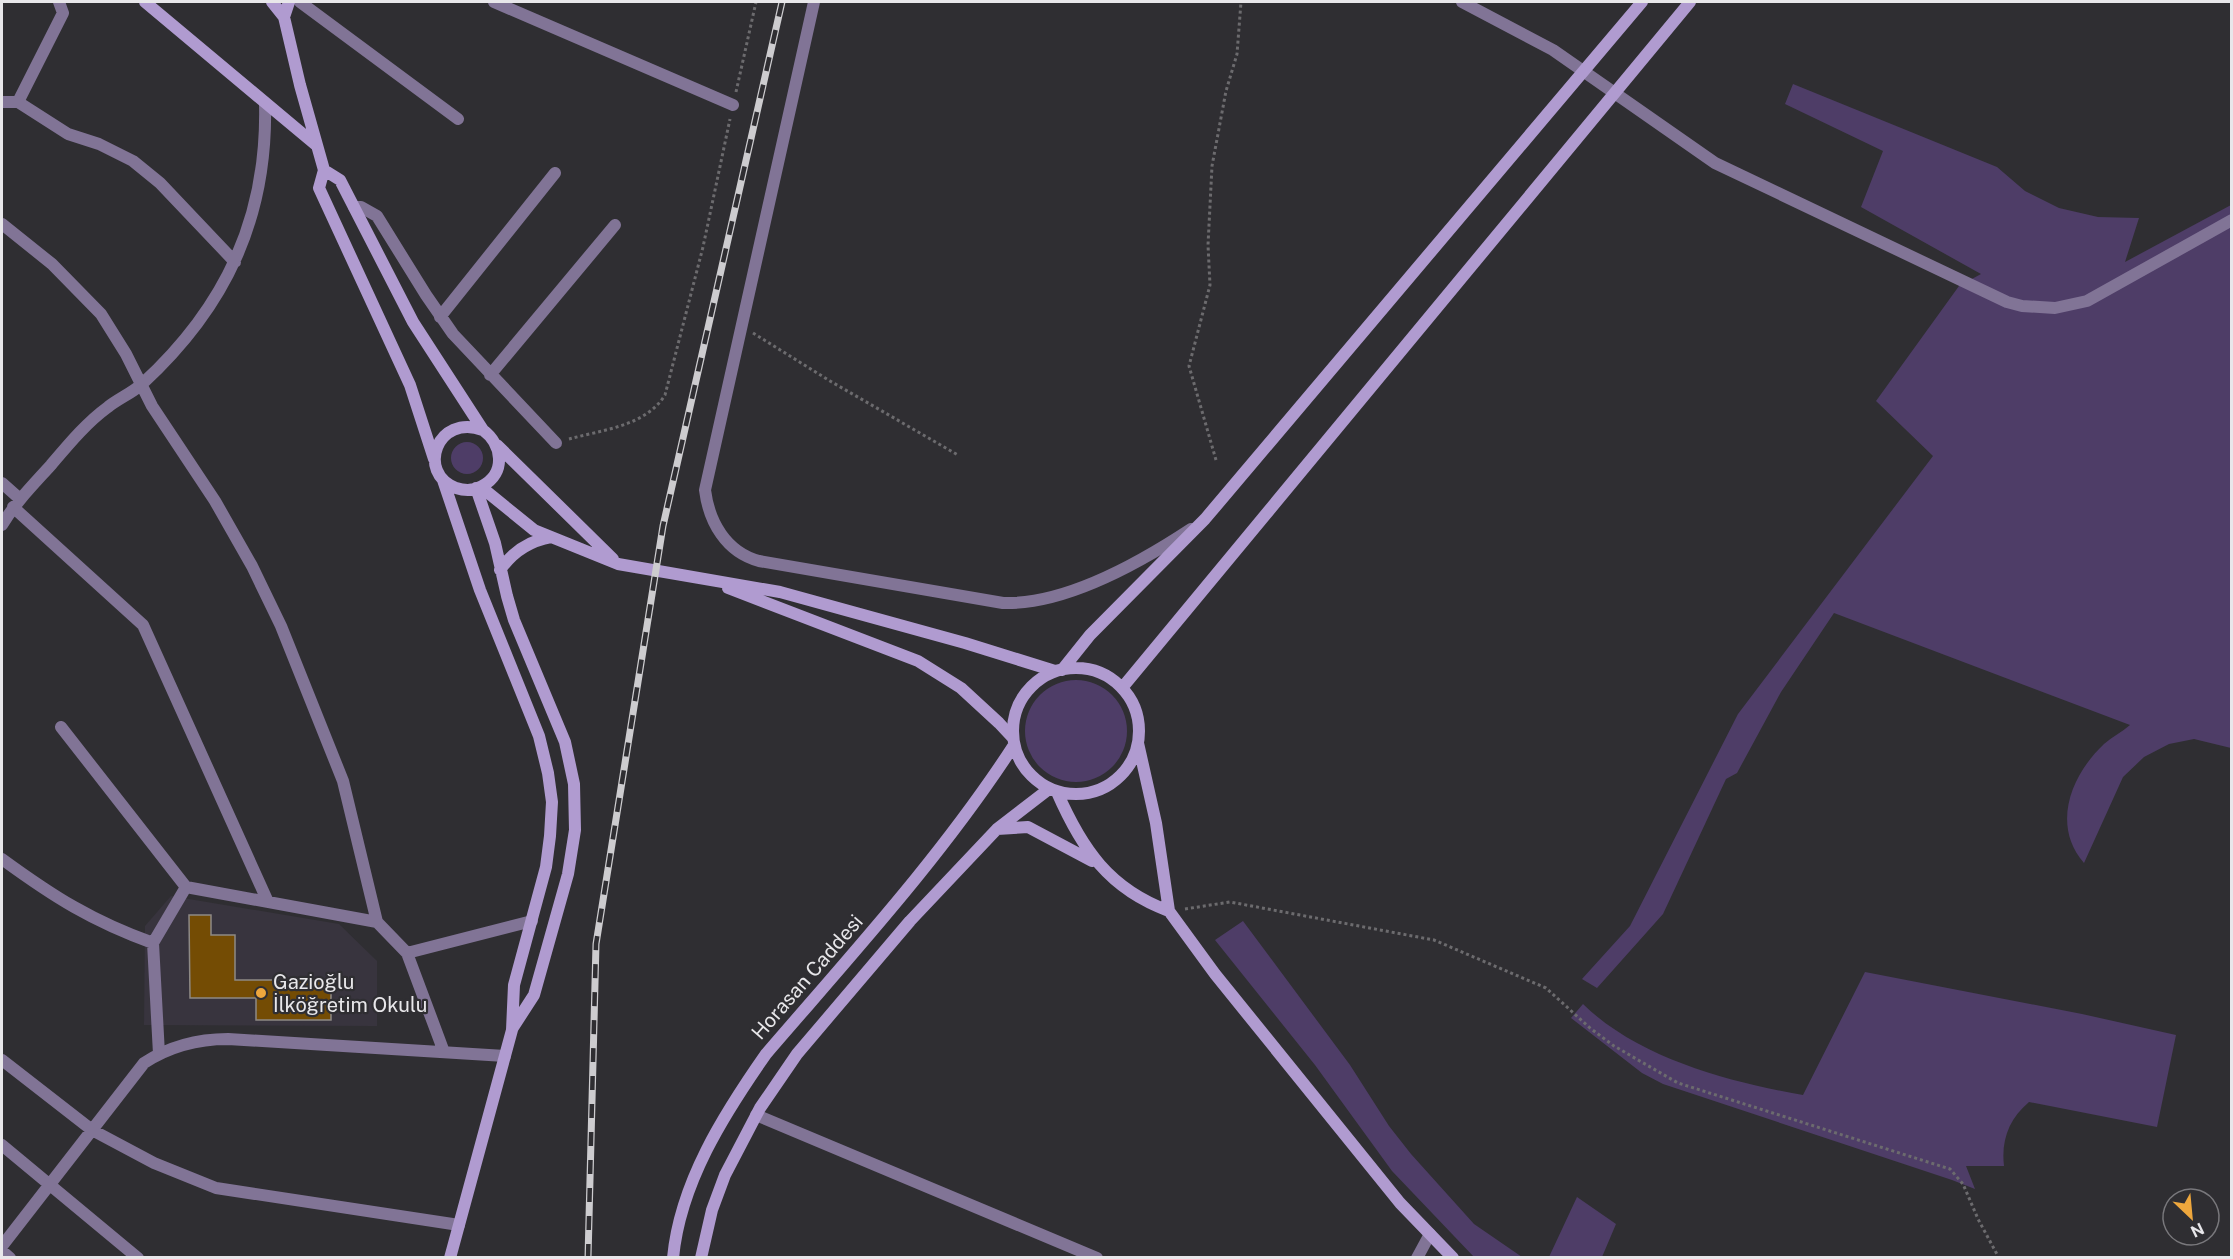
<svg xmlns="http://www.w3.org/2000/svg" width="2233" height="1259" font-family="'Public Sans',sans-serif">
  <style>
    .built { fill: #38343e }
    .green { fill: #4e3d67 }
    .building { fill: #744c04; stroke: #8d8985; stroke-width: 1.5 }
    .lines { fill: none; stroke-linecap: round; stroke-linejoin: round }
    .path { stroke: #6c6b6e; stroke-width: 3; stroke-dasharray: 3 3; stroke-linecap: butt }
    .street { stroke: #817496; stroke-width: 12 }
    .secondary { stroke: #b09bd0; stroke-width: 12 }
    .rail-casing { stroke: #cdcccf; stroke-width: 7 }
    .rail { stroke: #2f2e32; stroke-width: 4.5; stroke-dasharray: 14; stroke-linecap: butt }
    .poi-dot { fill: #eea73d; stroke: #2f2e32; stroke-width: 2 }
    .labels { text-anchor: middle; stroke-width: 4.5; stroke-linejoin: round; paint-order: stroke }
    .street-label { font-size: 20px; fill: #e8e7ea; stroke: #2f2e32 }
    .poi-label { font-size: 20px; fill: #e8e7ea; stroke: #2f2e32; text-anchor: start }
  </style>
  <rect width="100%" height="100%" fill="#2f2e32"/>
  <!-- built -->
  <path class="built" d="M171,896L339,924L377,961V1026L144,1025L145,926Z"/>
  <!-- green -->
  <path class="green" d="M1793,84L1997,167L2025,191L2059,208L2098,217L2139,218L2125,262L2231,205V748L2194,739L2169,744L2144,757L2123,777L2084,863C2051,825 2071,775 2104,744C2112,737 2122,732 2130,725L1834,613L1781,692L1737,773L1726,779L1663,914L1597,988L1582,979L1630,926L1738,714L1933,456L1876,401L1959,286L1981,274L1861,207L1883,151L1785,104Z
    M451 458a16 16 0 1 1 32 0a16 16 0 1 1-32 0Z
    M1025 731a51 51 0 1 1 102 0a51 51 0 1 1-102 0Z
    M1243,921L1350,1065L1389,1126L1411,1154L1474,1224L1522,1257H1474L1392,1171L1315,1065L1215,940Z
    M1865,972L2082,1014L2176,1035L2157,1127L2029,1102C2009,1119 2001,1140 2004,1166H1966L1975,1189L1952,1180L1663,1084L1642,1073L1571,1018L1583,1004C1638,1058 1729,1082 1803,1095Z
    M1577,1197L1616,1224L1602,1257H1549Z"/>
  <!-- building -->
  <path class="building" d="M189,915H211V935H235V980H331V1020H256V998H190Z"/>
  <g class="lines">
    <!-- path -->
    <path class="path" d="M736,92L756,2
      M753,333L830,381L958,455
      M569,439C602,430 646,426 665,395L703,247L730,119
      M1216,460L1189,366L1210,285L1208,245L1212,166L1226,91L1237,54L1241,2
      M1185,909L1230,902L1434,940L1546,988L1590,1028L1614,1046L1678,1083L1950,1169L1963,1184L1978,1219L1999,1258"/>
    <!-- street -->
    <path class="street" d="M300,2L458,119
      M494,2L733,105
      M814,2L705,490C709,522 726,552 759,561L1003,603C1065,605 1141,562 1191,529
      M1462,2L1553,50L1715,163L2007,302L2022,306L2055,308L2087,301L2232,220
      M2,102H18L68,134L99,144L133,161L160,183L235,262
      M18,102L63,13L59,2
      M354,207H361L377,216L426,295L453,334L556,443
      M2,224L52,264L101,314L126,354L152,406L215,501L252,566L281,626L343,781L377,922L407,953L444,1052
      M440,317L555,173
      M490,375L615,225
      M2,483L20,499
      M13,507L143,625L268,902
      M2,525C15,503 33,485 51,465C68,445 86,423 108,407C118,399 132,393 142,384C226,307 268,217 265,103
      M61,727L186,887
      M2,859C54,897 92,921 153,943
      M407,953L532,921
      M159,1054L153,943L186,887L377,922
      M2,1060L92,1130L154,1163L216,1188L459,1225
      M756,1115L1097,1258
      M2,1145L138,1258
      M2,1246L144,1063C170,1046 197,1039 228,1039L505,1056
      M2,1251L10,1258
      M1417,1258L1430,1234"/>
    <!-- secondary -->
    <path class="secondary" d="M145,2L316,145
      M272,2L284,17L300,85L324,170L319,188L410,385L434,459
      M284,17L289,2
      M324,170L340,180L413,322L483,430C502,444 507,473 482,486C474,491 465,491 456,488C416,473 437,413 483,430
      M497,445L613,559
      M443,480L480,590L539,736L548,773L552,802L550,836L546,867L514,985L512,1030L450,1258
      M481,487L534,530L618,564L780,592L965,643L1055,671
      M476,488L495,543L507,596L514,620L565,742L574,784L575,830L568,874L534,995L512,1029
      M500,570C513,551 529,541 551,537
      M728,588L918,661L961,688L999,723L1013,738
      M1013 731a63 63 0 1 1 126 0a63 63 0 1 1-126 0Z
      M1062,670L1090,635L1205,519L1642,2
      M1122,688L1690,2
      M1138,743L1156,823L1169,911L1215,974L1400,1203L1453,1258
      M1057,792C1082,849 1109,889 1169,911
      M997,829L1028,827L1092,861
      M673,1258C680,1183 724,1114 766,1054C852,954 942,856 1014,745
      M701,1258L712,1210L725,1175L760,1108L797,1054L910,921L997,829L1049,789"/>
    <defs>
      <path id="rail" d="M588,1258L596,944L663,526L782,2"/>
    </defs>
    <!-- rail casing -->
    <use href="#rail" class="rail-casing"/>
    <!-- rail -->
    <use href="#rail" class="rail"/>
  </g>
  <!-- markers -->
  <circle class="poi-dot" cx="261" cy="993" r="6"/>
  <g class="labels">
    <!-- street labels -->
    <g class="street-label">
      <text transform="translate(807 977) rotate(-49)" y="7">Horasan Caddesi</text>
    </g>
    <!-- poi labels -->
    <g class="poi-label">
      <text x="273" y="989">Gazioğlu<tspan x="273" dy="23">İlköğretim Okulu</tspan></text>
    </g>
  </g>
  <!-- border -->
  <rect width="2233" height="1259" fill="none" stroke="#e8e7ea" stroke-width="6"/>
  <!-- north arrow -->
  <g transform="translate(2191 1217) rotate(154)"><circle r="28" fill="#2f2e32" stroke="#79787c" stroke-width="1.5"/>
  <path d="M0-4.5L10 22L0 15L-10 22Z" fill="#eea73d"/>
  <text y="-9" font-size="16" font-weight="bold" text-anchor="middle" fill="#e8e7ea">N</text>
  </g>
</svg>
